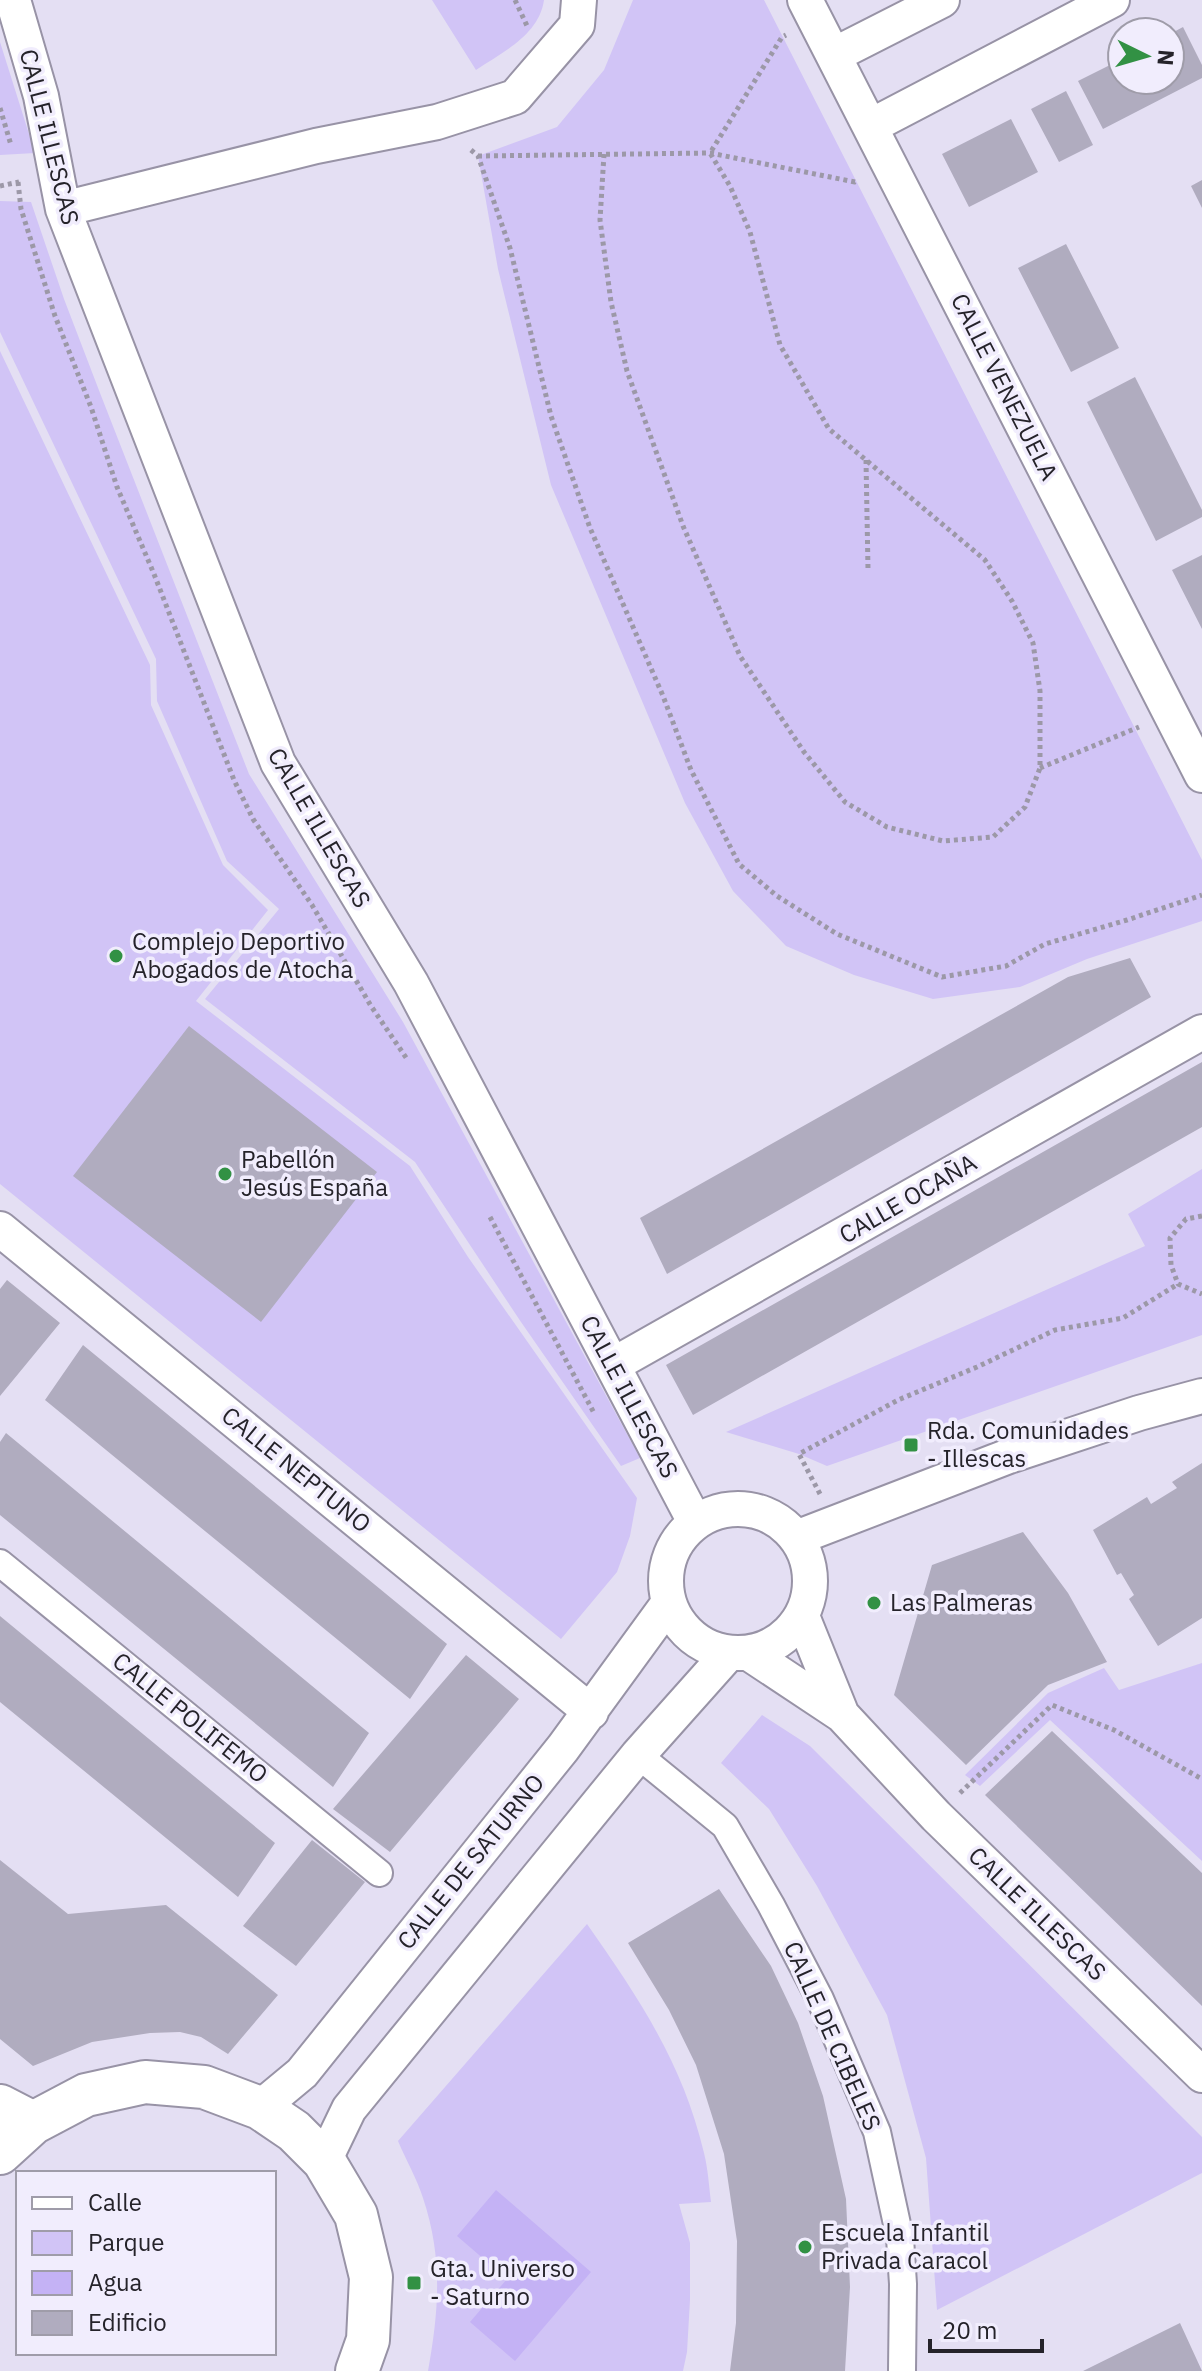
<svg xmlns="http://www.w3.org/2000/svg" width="1202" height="2371" font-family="'IBM Plex Sans',sans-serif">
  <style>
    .green { fill: #d1c4f6 }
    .water { fill: #c4b2f5 }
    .building { fill: #b0acbf }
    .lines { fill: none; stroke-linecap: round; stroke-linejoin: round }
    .pedestrian-casing { stroke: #9893a6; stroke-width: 30 }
    .minor-casing { stroke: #9893a6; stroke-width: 38 }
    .tertiary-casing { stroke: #9893a6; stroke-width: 46 }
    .path { stroke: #9c98a7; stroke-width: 5; stroke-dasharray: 4 4; stroke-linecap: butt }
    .pedestrian { stroke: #fff; stroke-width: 26 }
    .minor { stroke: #fff; stroke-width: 34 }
    .tertiary { stroke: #fff; stroke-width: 42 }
    .poi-dot { fill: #329144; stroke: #f1edfd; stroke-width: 3 }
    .labels { text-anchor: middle; stroke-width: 7; stroke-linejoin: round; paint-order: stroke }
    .street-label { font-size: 24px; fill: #25232a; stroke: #f1edfd }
    .poi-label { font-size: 24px; fill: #25232a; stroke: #f1edfd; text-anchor: start }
  </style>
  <rect width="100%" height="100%" fill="#e4dff3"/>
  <!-- green -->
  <path class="green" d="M432,0H544C539,35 503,52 476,70Z
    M633,0H764L1202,860V921L1087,959L1020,987L933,999L854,975L786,946L733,891L685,803L551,485L498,269L478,156L557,127L604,70Z
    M0,42L35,153L0,155Z
    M0,201L31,202L64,299L100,393L249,774L403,1022L640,1458L621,1466L521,1322L415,1162L205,999L279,909L227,861L157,701L156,659L0,332Z
    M0,351L150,665L151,705L223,865L268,910L196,1001L410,1166L468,1257L637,1498L630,1536L617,1572L561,1639L0,1184Z
    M1202,1169V1335L827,1466L799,1454L726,1432L1145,1246L1128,1214Z
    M1202,1663V1861L1050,1720L980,1786L965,1775L1048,1693L1104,1668L1119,1690Z
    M762,1715L810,1746L1202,2137V2173L937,2310L926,2158L887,2015L817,1886L769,1809L721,1763Z
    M587,1924C639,1998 683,2064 704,2153C708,2169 709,2186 711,2202L679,2204L690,2243V2300L687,2352L683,2371H428C439,2310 443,2258 423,2198C417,2179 406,2160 398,2141Z"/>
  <!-- water -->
  <path class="water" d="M496,2190L591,2272L515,2361L470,2322L507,2279L457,2236Z"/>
  <!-- building -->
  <path class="building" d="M1183,27L1202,65V78L1103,129L1078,81L1122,59V80H1170V34Z
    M1066,91L1093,145L1059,162L1031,109Z
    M1011,119L1038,172L969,207L942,154Z
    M1202,180V208L1191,186Z
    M1066,244L1119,348L1071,372L1018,268Z
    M1135,377L1202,510V517L1156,541L1087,402Z
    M1202,555V629L1172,570Z
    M1130,958L1151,997L667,1274L640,1218L1068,977Z
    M189,1026L377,1172L261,1322L73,1176Z
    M1202,1062V1127L693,1415L666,1365Z
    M7,1280L60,1323L0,1396V1289Z
    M83,1345L447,1644L410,1699L45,1400Z
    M6,1433L369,1733L333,1787L0,1515V1442Z
    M1202,1463V1618L1158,1646L1129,1599L1134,1595L1121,1573L1117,1575L1093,1530L1147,1497L1151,1504L1177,1488L1172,1482Z
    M1023,1532L1068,1593L1107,1662L1048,1685L966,1765L894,1695L932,1565Z
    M0,1616L275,1843L238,1897L0,1702Z
    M466,1655L519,1699L390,1852L333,1809Z
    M1052,1731L1202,1873V2006L985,1795Z
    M312,1840L365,1882L296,1966L243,1926Z
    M0,1860L68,1914L166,1905L278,1995L228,2054L201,2037L180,2032L150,2033L92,2042L33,2066L0,2039Z
    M719,1889L771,1966L798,2023L823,2096L846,2199L850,2287L845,2371H730L736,2323L737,2241L724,2154L696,2065L669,2010L628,1943Z
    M1180,2323L1202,2371H1083Z"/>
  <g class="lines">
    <defs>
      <path id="pedestrian" d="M0,1563L379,1873
        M638,1755L725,1826L771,1905L820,1999L877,2132L900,2238L903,2284L902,2371"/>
      <path id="minor" d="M13,0L41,96L63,209L278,763L411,983L695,1522
        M805,0L1202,775
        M834,55L942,0
        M871,126L1112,0
        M63,209L316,146L437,122L515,97L577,25L579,0
        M0,1229L591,1712
        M613,1365L1202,1032
        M666 1581a72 72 0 1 1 144 0a72 72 0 1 1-144 0Z
        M796,1538L1009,1456L1139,1413L1202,1396
        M802,1616L842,1715
        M750,1654L842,1715L936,1816L1202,2075
        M260,2108L302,2073L563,1748L668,1604
        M324,2161L349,2109L638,1755L728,1654"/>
      <path id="tertiary" d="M0,2106L33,2123
        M0,2153L33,2123L86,2095L145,2082L204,2087L260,2108L294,2131L324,2161L356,2215L371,2277L368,2340L357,2371"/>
    </defs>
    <!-- pedestrian casing -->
    <use href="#pedestrian" class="pedestrian-casing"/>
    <!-- minor casing -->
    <use href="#minor" class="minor-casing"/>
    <!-- tertiary casing -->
    <use href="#tertiary" class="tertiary-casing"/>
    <!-- path -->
    <path class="path" d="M515,0L528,28
      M0,108L11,145
      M471,150L478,156L510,248L551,416L590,528L663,696L691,770L739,864L777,896L837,934L942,977L1006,966L1045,944L1127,920L1202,895
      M604,154L600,220L611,302L627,371L683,526L740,656L804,752L845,802L887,827L943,841L993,837L1025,807L1040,768V691L1033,643L1012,601L985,560L829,429L780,345L750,232L730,186L710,153L782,37L786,35
      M478,156L710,153L855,182L858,180
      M18,182L21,209L55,316L91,407L117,487L154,574L234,780L253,819L312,905L371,1006L407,1059
      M0,186L19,182
      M866,460L868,569
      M1040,768L1139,727
      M1202,1216L1186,1219L1170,1238L1171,1265L1178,1284L1202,1294
      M490,1217L594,1413
      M820,1494L799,1454L898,1400L977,1367L1055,1330L1123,1318L1178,1284
      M960,1793L1052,1705L1114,1730L1202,1779"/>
    <!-- pedestrian -->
    <use href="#pedestrian" class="pedestrian"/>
    <!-- minor -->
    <use href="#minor" class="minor"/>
    <!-- tertiary -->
    <use href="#tertiary" class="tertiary"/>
  </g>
  <!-- markers -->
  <g class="poi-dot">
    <circle cx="116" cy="956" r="8"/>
    <circle cx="225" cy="1174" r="8"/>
    <rect x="903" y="1437" width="16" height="16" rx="4"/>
    <circle cx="874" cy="1603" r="8"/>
    <circle cx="805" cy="2247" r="8"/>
    <rect x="406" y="2275" width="16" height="16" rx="4"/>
  </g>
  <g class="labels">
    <!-- street labels -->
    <g class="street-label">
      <text transform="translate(49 137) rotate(76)" y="8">CALLE ILLESCAS</text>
      <text transform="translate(1004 387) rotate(63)" y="8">CALLE VENEZUELA</text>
      <text transform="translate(319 828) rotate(60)" y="8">CALLE ILLESCAS</text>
      <text transform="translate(908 1199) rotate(-30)" y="8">CALLE OCAÑA</text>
      <text transform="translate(629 1397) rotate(62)" y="8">CALLE ILLESCAS</text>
      <text transform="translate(296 1470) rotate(39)" y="8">CALLE NEPTUNO</text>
      <text transform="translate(190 1718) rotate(39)" y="8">CALLE POLIFEMO</text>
      <text transform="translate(471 1862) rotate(-51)" y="8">CALLE DE SATURNO</text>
      <text transform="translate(1037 1914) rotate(44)" y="8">CALLE ILLESCAS</text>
      <text transform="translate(832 2036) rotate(66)" y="8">CALLE DE CIBELES</text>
    </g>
    <!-- poi labels -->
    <g class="poi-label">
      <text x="132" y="950">Complejo Deportivo<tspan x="132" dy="28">Abogados de Atocha</tspan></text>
      <text x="241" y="1168">Pabellón<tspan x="241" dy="28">Jesús España</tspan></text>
      <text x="927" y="1439">Rda. Comunidades<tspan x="927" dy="28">- Illescas</tspan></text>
      <text x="890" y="1611">Las Palmeras</text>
      <text x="821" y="2241">Escuela Infantil<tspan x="821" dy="28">Privada Caracol</tspan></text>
      <text x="430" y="2277">Gta. Universo<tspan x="430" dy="28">- Saturno</tspan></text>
    </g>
  </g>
  <!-- legend -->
  <rect x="16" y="2171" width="260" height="184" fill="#f1edfd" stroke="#9f9ca9" stroke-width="2"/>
  <rect x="32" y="2197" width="40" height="12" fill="#ffffff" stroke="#9f9ca9" stroke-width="2"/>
  <text x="88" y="2211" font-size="24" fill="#25232a">Calle</text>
  <rect x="32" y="2231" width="40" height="24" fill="#d1c4f6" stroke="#9f9ca9" stroke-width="2"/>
  <text x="88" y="2251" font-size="24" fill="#25232a">Parque</text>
  <rect x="32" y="2271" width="40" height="24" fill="#c4b2f5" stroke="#9f9ca9" stroke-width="2"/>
  <text x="88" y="2291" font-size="24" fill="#25232a">Agua</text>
  <rect x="32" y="2311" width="40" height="24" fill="#b0acbf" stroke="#9f9ca9" stroke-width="2"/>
  <text x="88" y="2331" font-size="24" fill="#25232a">Edificio</text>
  <!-- north arrow -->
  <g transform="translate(1146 56) rotate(95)"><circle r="38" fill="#f1edfd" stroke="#9f9ca9" stroke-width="2"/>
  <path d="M0-6L14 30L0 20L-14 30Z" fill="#329144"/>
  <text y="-12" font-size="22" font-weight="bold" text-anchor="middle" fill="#25232a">N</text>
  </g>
  <!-- scale -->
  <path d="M930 2339v12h112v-12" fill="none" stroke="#25232a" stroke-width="4"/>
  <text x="942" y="2339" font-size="24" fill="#25232a" stroke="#f1edfd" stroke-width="6" paint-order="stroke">20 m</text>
</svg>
